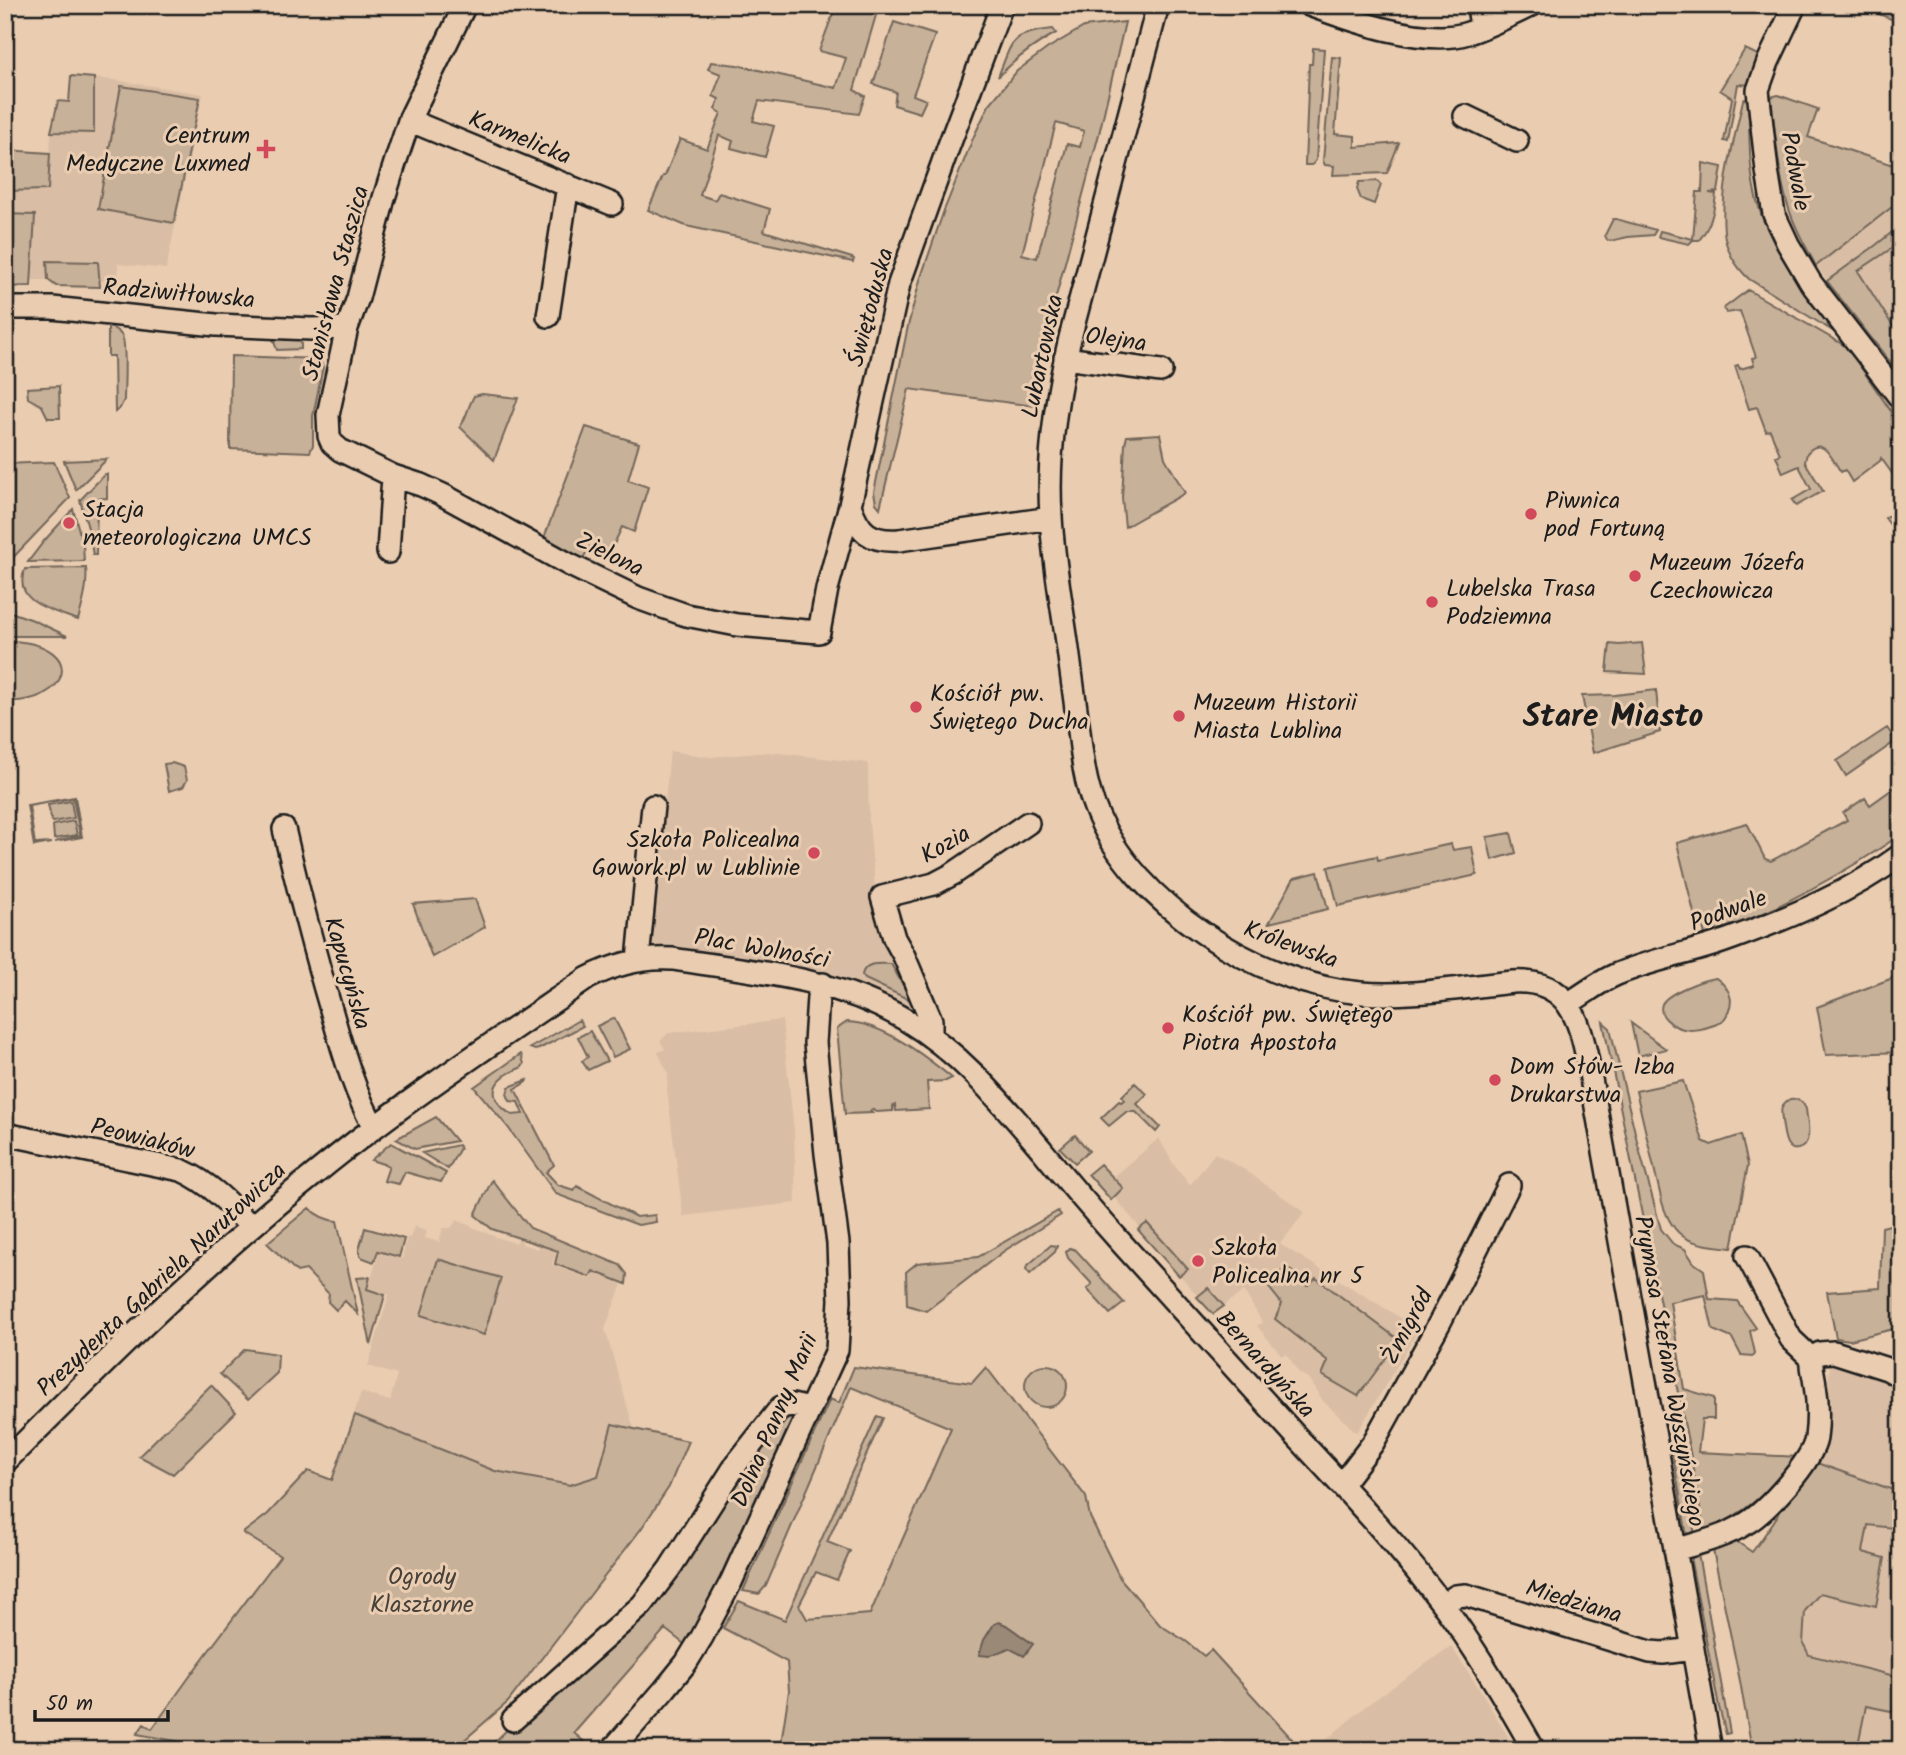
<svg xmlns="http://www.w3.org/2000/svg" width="1906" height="1755" font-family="Kalam,sans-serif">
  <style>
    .built { fill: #d9bea5 }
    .green { fill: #c8b199; stroke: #72665a; stroke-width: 2; fill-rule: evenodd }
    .water { fill: #9b8978; stroke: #685d53; stroke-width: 2 }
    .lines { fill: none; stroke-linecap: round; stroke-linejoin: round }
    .minor-casing { stroke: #1c1c1c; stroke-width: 26 }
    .minor { stroke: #eacdb1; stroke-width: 21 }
    .poi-dot { fill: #d1495b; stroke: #eacdb1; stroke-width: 2.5 }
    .labels { text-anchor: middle; stroke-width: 6; stroke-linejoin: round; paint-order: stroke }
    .poi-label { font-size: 24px; fill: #1c1c1c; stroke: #eacdb1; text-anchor: start }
    .street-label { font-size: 24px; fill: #1c1c1c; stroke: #eacdb1 }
    .park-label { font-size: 24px; fill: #47413b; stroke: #eacdb1 }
    .district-label { font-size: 32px; font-weight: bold; fill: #1c1c1c; stroke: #eacdb1 }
  </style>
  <rect width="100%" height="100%" fill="#eacdb1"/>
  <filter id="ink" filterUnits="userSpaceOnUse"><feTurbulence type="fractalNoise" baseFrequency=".0143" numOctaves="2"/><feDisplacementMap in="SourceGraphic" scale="14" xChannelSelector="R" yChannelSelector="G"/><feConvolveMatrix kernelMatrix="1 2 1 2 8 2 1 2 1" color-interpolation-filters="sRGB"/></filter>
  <g filter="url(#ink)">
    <!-- built -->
    <path class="built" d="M71,76L115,80L203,94L166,269L118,264L119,281H99L100,287L56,286L48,280H33L31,286L5,287V150L50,153L51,132L58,101L69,102Z
      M1901,200V376L1816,266Z
      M670,751L711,757L769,752L868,763L869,822L876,898L917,1004L908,1014L854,986L801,969L650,948Z
      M782,1020L794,1130L796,1203L683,1216L667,1090L668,1074L658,1052L665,1049L660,1041L668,1033Z
      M1159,1138L1174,1165L1190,1185L1215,1153L1242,1168L1305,1212L1280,1244L1419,1329L1357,1433L1323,1401L1308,1378L1299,1373L1286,1353L1282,1356L1257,1326L1262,1322L1244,1291L1213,1314L1107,1189L1116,1175Z
      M457,1220L496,1237L516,1243L518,1239L522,1241V1244L538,1249L539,1246L556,1252L552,1265L591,1279L594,1272L622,1284L605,1329L634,1429L688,1441L538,1662L332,1480L361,1392L390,1401L397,1375L368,1366L389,1295L368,1288L379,1253L402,1259L407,1237L410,1238L414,1226L427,1230L425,1238L439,1242L443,1228H451Z
      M1830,1365L1886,1377L1901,1387V1750H1752L1740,1681L1752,1553L1765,1535L1792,1490L1826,1405Z
      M1451,1646L1484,1696L1516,1750H1314L1367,1705Z"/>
    <!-- green -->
    <path class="green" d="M866,5H879L854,90L865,96L859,114L759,101L753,121L774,126L765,157L731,148L733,141L719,135L700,195L715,200L719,193L770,209L764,231L852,258L854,259L853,262L686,226L648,210L663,176H665L680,139L707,149L721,113L715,109L719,99L713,96L721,74L708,69L711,62L737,65L836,88L846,58L819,51L834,11L866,10Z
      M1857,5H1901V23Z
      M894,22L935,35L913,95L926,100L920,113L894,105L896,92L873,84Z
      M1125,22L1099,134L1053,308L1034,406L909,389L880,508L876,503L874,492L908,326L920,280L943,213L974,136L989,105L1017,71L1048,48L1084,27ZM1056,123L1084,131L1080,147L1067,144L1037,258L1022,254Z
      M1053,29L1056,33C1034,45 1015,59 998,77C1013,39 1010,34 1053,29Z
      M1313,48L1324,49L1316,160L1312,165H1305L1309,64H1312Z
      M1745,49L1760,56L1751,85L1738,84L1728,142L1724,141L1732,98L1720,90Z
      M1332,57L1341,58L1335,134L1355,136V147L1399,143L1387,173L1333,175L1334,166L1325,165L1323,161Z
      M71,76L94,78V133L51,132L58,101L69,102Z
      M121,86L200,98L174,223L98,209Z
      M1778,95L1818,109L1808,137L1893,165L1898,153L1901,154V200L1816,266C1804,243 1791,221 1785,195C1777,164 1775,130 1771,97Z
      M1748,98C1750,132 1748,168 1757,201C1771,253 1808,293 1839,335L1749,279C1736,267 1725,249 1724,231C1720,189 1734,141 1743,100Z
      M5,150L50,153L48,190L5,191Z
      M1703,163L1722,167L1718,192L1709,193L1716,194C1714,212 1711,226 1699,240H1693L1689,244L1658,237L1660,231L1693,239L1697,192H1702Z
      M1377,181L1381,185L1374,204L1361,199L1357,189L1359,182Z
      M5,214L35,215L31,286L5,287Z
      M1613,219H1616L1656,230L1653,235L1628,237L1610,241L1607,240L1605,235Z
      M1901,225V242L1858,271L1901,339V376L1827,281L1876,245Z
      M47,261L98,262L100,287L56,286L48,280Z
      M1748,290L1847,347L1901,426V486L1881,458L1880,461L1852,482L1845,470L1841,472C1832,459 1823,435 1807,453L1805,462L1823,491L1796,506L1792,500L1811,489L1799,466L1783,473L1776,456L1780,454L1770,430L1766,431L1757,407L1749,409L1735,366L1738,365L1740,369L1754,365L1752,358L1756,357L1740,311L1726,313L1724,308Z
      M108,327C114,328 118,330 122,336C127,346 124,386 124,400L120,408L115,412L114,356H108Z
      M272,336L299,337L301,344V349L277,350Z
      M231,356L320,359L323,367L313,416V445L310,452L230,449Z
      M59,386L60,418H48L42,406L28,398L27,388Z
      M482,394L518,398L494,460L460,427C467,417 468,406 474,396Z
      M586,427L639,443L628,480L648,487L634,532L622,527L608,557L589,547L583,559L544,538Z
      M1160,434L1165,458L1185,493L1125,527L1122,498L1125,444L1127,436Z
      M107,459L76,490L64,461Z
      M54,462L70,498L5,566V464Z
      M105,474H107V498L97,499L96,555H93L88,528L80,500Z
      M1901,507V539L1885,518Z
      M73,509L83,545L84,561L28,562L44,541Z
      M86,568C88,586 83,603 78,620C54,611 11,603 25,569Z
      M5,610L33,620L67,636H5Z
      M12,641C89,645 69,705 5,701V642Z
      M1642,643L1646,674L1607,672L1610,644L1619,645Z
      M1656,690L1660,732L1593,753L1582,696L1615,695Z
      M1887,728L1896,741L1846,776L1837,761Z
      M172,763L184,767L187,780L183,787L169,791L164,764Z
      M1901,783V834C1858,865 1813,889 1766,912C1746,921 1727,931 1705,935L1702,922L1696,921L1677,843L1747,823L1765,859L1771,861L1847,820L1843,813L1865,798L1870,805Z
      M75,797L82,837L55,842L80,836L73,798L29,806L35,844L51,843L34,846L27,805Z
      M71,801L74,818L52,822L48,805Z
      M74,821L77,835L54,839L53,825Z
      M1511,833L1516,853L1492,860L1487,837Z
      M1451,844L1453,850L1472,847L1477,875L1338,906L1328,867L1377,856L1378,860Z
      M1318,872L1328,909L1269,923L1294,878Z
      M475,899L485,927L432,957L413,904Z
      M891,964L912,1001L865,979L862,975C865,961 880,964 891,964Z
      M1901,974V1052L1826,1055L1817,1007L1898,976Z
      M1716,978C1733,990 1736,1005 1722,1022C1703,1030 1682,1036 1666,1019C1662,1015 1660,1009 1662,1004C1667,993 1704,979 1716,978Z
      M614,1018L630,1049L613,1057L597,1026Z
      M579,1020L583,1026L539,1049L535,1050L530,1048Z
      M847,1022C883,1023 925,1056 952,1078L946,1081L927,1082L929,1109L896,1111L895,1105L893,1106V1111L876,1112L872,1109L870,1111L872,1113L845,1114L837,1029Z
      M1603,1022L1610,1028L1638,1145L1661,1229L1673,1244L1685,1249L1694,1263L1704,1270L1709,1299L1737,1301L1756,1328L1750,1331L1755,1353L1753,1356L1741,1355L1732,1338L1713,1330L1705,1295L1670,1302L1684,1389L1714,1398V1419H1702L1698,1452L1800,1457C1769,1490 1747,1514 1704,1531L1690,1452Z
      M1631,1023L1666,1049L1638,1056Z
      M590,1031L607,1061L588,1070L582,1061L588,1057L578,1037Z
      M521,1054L524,1064L522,1067C516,1070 507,1073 502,1078C486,1092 499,1107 512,1115L523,1114L518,1102L510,1101L507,1094L509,1087L527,1080L526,1082L515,1089L554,1165L546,1172L558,1185L574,1190L577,1186L636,1217L655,1215L656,1222L638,1225L556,1194L507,1126L474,1087Z
      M1683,1081L1703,1141L1711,1145L1741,1135L1748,1165L1732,1248C1694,1244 1674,1243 1662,1202L1636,1091Z
      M1135,1083L1147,1094L1137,1104L1160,1127L1156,1132L1136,1112H1126L1109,1126L1101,1118L1119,1101L1121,1102L1124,1100L1122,1096Z
      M1790,1099C1798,1098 1803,1101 1806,1109C1807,1121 1814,1145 1798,1149C1793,1150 1791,1149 1788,1145C1784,1141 1780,1112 1782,1107C1784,1102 1787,1101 1790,1099Z
      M436,1117L456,1141L415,1149L396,1139Z
      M1075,1135L1089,1151L1075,1163L1060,1148Z
      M391,1143L446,1173L441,1182L405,1172L399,1184L384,1181L389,1166L371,1160Z
      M458,1145L460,1148L448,1169L422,1153Z
      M1100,1164L1123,1188L1111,1200L1088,1174Z
      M492,1180L530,1228L620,1265L627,1274L626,1284L593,1271L590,1277L555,1264L558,1251L492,1229L475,1215Z
      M309,1208C317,1216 326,1220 337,1221L358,1314L345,1301L336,1310L328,1302L329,1294L306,1270L297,1272L267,1243Z
      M1058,1211L1061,1215L1004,1251L926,1311L907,1305L906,1272L917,1263L978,1257Z
      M1901,1222V1327L1850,1340L1836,1338L1827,1292L1880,1288L1882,1227Z
      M1147,1223L1188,1269L1179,1276L1138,1230Z
      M365,1228L404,1239L399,1257L378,1251L374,1262L361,1257L359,1250Z
      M1051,1245L1057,1246L1055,1252L1030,1274L1026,1269L1027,1266Z
      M1070,1248L1076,1250L1124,1303L1110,1314L1087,1289L1092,1284L1068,1258L1066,1252Z
      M438,1259L501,1278L484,1335L421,1315Z
      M1287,1267L1307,1286L1316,1278L1399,1340L1358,1396L1322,1375L1328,1361L1275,1319L1282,1304L1266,1284Z
      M370,1277L367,1289L385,1295L371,1345L357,1278Z
      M1208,1288L1224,1306L1213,1314L1197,1297Z
      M245,1349L278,1354L277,1373L248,1400L220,1374Z
      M1025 1386a21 21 0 1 1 42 0a21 21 0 1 1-42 0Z
      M854,1367L972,1383L986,1367L1086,1497L1090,1517L1120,1578L1160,1625L1187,1642L1204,1656L1211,1650L1302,1750H780L789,1691L787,1662L723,1628L739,1601L785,1620L877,1416L883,1418L827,1542L850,1551L837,1580L816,1572L799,1605L807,1619L870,1614L951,1428L851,1387L766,1586L759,1594L743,1591L830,1399L839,1403Z
      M211,1385L236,1412L173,1474L139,1456Z
      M355,1415L495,1471L570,1485L598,1476L612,1424L688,1441L669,1487L641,1529L508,1702L454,1749L225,1750L137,1734L144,1724L152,1729L198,1665L280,1556L243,1533L268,1514L308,1471L332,1480Z
      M789,1415L794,1420L762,1498L688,1647L665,1629L574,1733L589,1746V1750H486L512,1725L625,1629L744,1470Z
      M1680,1454L1695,1535L1690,1536L1686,1531L1673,1455Z
      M1814,1462L1899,1492L1893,1528L1868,1525L1863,1552L1885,1558L1876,1606L1820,1593L1805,1611L1803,1643L1809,1655L1899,1677L1901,1673V1713L1866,1706L1857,1750H1752L1740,1681L1713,1550L1736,1541L1752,1552C1774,1524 1792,1491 1814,1462Z
      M1698,1554L1730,1733L1726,1734L1719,1707L1691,1562L1693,1555Z"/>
    <!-- water -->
    <path class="water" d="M999,1622L1006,1625L1033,1644L1024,1656L1009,1648L989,1656L979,1655L984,1640L994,1624Z"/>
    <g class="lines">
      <defs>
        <path id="minor" d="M465,5L410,118L396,160L384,198L358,298L347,328L328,415L329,436L332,443L340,450L393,476L421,485L443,495L570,565L638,598L663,607L686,615L737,625L819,632L827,589L850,505L899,284L948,148L1002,5
          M1158,5L1070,338C1056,396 1047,456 1051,516C1053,558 1061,600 1067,642C1071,671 1075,701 1079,731C1082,757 1085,783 1095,808C1132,904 1260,985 1361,993C1411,997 1463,987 1513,982C1568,979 1579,1018 1588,1062L1711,1750
          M1309,5C1350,20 1425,47 1468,33C1490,26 1511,15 1532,5
          M1478,5L1481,28
          M1795,5L1768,62L1758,90L1767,171L1774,214L1788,244L1811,283L1901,399
          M1465,116L1517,141
          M410,118L418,124L612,204
          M5,308H52L216,325L311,329L347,328
          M548,316L568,185
          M1065,358L1161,371
          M850,505C859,532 870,542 899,540L1051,518
          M388,552L393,476
          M284,829C298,889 313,948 330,1006C342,1047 353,1090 374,1127
          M638,960L653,806
          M1569,1003C1584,994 1599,982 1615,975C1652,959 1694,953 1733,938C1791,917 1851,892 1901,855
          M931,1037V1020L904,956L894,938L882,897L934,884L953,874L1028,823
          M5,1134L181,1170C210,1183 230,1204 251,1227
          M1747,1256L1791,1339L1812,1359
          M5,1462C105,1362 205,1262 316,1173C403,1102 496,1041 588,978C615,964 642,957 673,959C755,972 834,977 906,1020C961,1053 1001,1102 1042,1150C1066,1180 1091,1209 1117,1238C1176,1304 1236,1370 1296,1436C1347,1491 1399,1546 1444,1606C1478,1652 1506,1700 1534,1750
          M1341,1485L1373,1443L1440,1322L1509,1185
          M1675,1550C1696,1544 1727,1536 1745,1524C1766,1512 1812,1462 1816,1438C1818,1422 1818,1402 1815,1385C1814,1375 1811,1368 1812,1359L1820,1353L1834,1352L1887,1369L1901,1377
          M1443,1605L1456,1596L1466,1595L1650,1652L1663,1653L1693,1649
          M513,1720L642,1605L670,1568L737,1463L781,1407L792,1405L810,1409
          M612,1750L665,1689L686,1663L702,1637L731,1582L837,1350L840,1300L838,1243L826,1154L815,1043L818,997L823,984"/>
      </defs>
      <!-- minor casing -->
      <use href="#minor" class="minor-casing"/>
      <!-- minor -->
      <use href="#minor" class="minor"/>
    </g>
  </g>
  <!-- markers -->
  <g class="poi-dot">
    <path d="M262.5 138.5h7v7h7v7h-7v7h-7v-7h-7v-7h7z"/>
    <circle cx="1531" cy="514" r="7"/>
    <circle cx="69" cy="523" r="7"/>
    <circle cx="1635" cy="576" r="7"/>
    <circle cx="1432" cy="602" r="7"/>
    <circle cx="916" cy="707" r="7"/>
    <circle cx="1179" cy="716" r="7"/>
    <circle cx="814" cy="853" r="7"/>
    <circle cx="1168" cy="1028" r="7"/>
    <circle cx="1495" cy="1080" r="7"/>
    <circle cx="1198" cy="1261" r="7"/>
  </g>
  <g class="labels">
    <!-- poi labels -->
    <g class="poi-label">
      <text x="250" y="143" text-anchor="end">Centrum<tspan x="250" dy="28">Medyczne Luxmed</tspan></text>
      <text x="1545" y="508">Piwnica<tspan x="1545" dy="28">pod Fortuną</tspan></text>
      <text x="83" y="517">Stacja<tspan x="83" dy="28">meteorologiczna UMCS</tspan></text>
      <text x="1649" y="570">Muzeum Józefa<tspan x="1649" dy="28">Czechowicza</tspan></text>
      <text x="1446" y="596">Lubelska Trasa<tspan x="1446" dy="28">Podziemna</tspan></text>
      <text x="930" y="701">Kościół pw.<tspan x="930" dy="28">Świętego Ducha</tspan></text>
      <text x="1193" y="710">Muzeum Historii<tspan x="1193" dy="28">Miasta Lublina</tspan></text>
      <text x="800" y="847" text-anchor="end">Szkoła Policealna<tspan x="800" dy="28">Gowork.pl w Lublinie</tspan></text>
      <text x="1182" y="1022">Kościół pw. Świętego<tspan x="1182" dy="28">Piotra Apostoła</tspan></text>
      <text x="1509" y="1074">Dom Słów- Izba<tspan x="1509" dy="28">Drukarstwa</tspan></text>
      <text x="1212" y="1255">Szkoła<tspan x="1212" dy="28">Policealna nr 5</tspan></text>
    </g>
    <!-- street labels -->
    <g class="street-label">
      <text transform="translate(520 137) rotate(22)" y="8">Karmelicka</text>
      <text transform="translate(1796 171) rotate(80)" y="8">Podwale</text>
      <text transform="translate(335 283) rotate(-75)" y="8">Stanisława Staszica</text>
      <text transform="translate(179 293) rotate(5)" y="8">Radziwiłłowska</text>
      <text transform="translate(870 307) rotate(-75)" y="8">Świętoduska</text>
      <text transform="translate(1116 339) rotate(8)" y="8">Olejna</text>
      <text transform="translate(1042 356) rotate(-78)" y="8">Lubartowska</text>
      <text transform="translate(610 554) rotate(26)" y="8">Zielona</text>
      <text transform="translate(945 844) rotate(-30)" y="8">Kozia</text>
      <text transform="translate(1728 910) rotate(-20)" y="8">Podwale</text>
      <text transform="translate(1291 944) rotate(20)" y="8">Królewska</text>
      <text transform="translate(762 948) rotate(10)" y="8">Plac Wolności</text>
      <text transform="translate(348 973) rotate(74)" y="8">Kapucyńska</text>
      <text transform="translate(143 1138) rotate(14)" y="8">Peowiaków</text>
      <text transform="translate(161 1279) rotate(-43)" y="8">Prezydenta Gabriela Narutowicza</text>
      <text transform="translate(1407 1326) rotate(-62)" y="8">Żmigród</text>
      <text transform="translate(1266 1364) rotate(48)" y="8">Bernardyńska</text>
      <text transform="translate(1670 1371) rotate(80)" y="8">Prymasa Stefana Wyszyńskiego</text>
      <text transform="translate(774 1420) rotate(-67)" y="8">Dolna Panny Marii</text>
      <text transform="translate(1574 1601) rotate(17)" y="8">Miedziana</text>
    </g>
    <!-- park labels -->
    <g class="park-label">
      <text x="422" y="1584">Ogrody<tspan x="422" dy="28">Klasztorne</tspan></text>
    </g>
    <!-- district labels -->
    <g class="district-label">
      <text x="1613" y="726">Stare Miasto</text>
    </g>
  </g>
  <!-- margin -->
  <rect width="1906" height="1755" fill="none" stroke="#eacdb1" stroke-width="28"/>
  <rect x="14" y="14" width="1878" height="1727" fill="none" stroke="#1c1c1c" stroke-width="2.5" filter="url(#ink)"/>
  <!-- scale -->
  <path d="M35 1710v10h133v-10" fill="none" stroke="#1c1c1c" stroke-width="3.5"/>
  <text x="46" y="1710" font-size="21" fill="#1c1c1c" stroke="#eacdb1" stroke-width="5" paint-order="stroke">50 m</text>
</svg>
